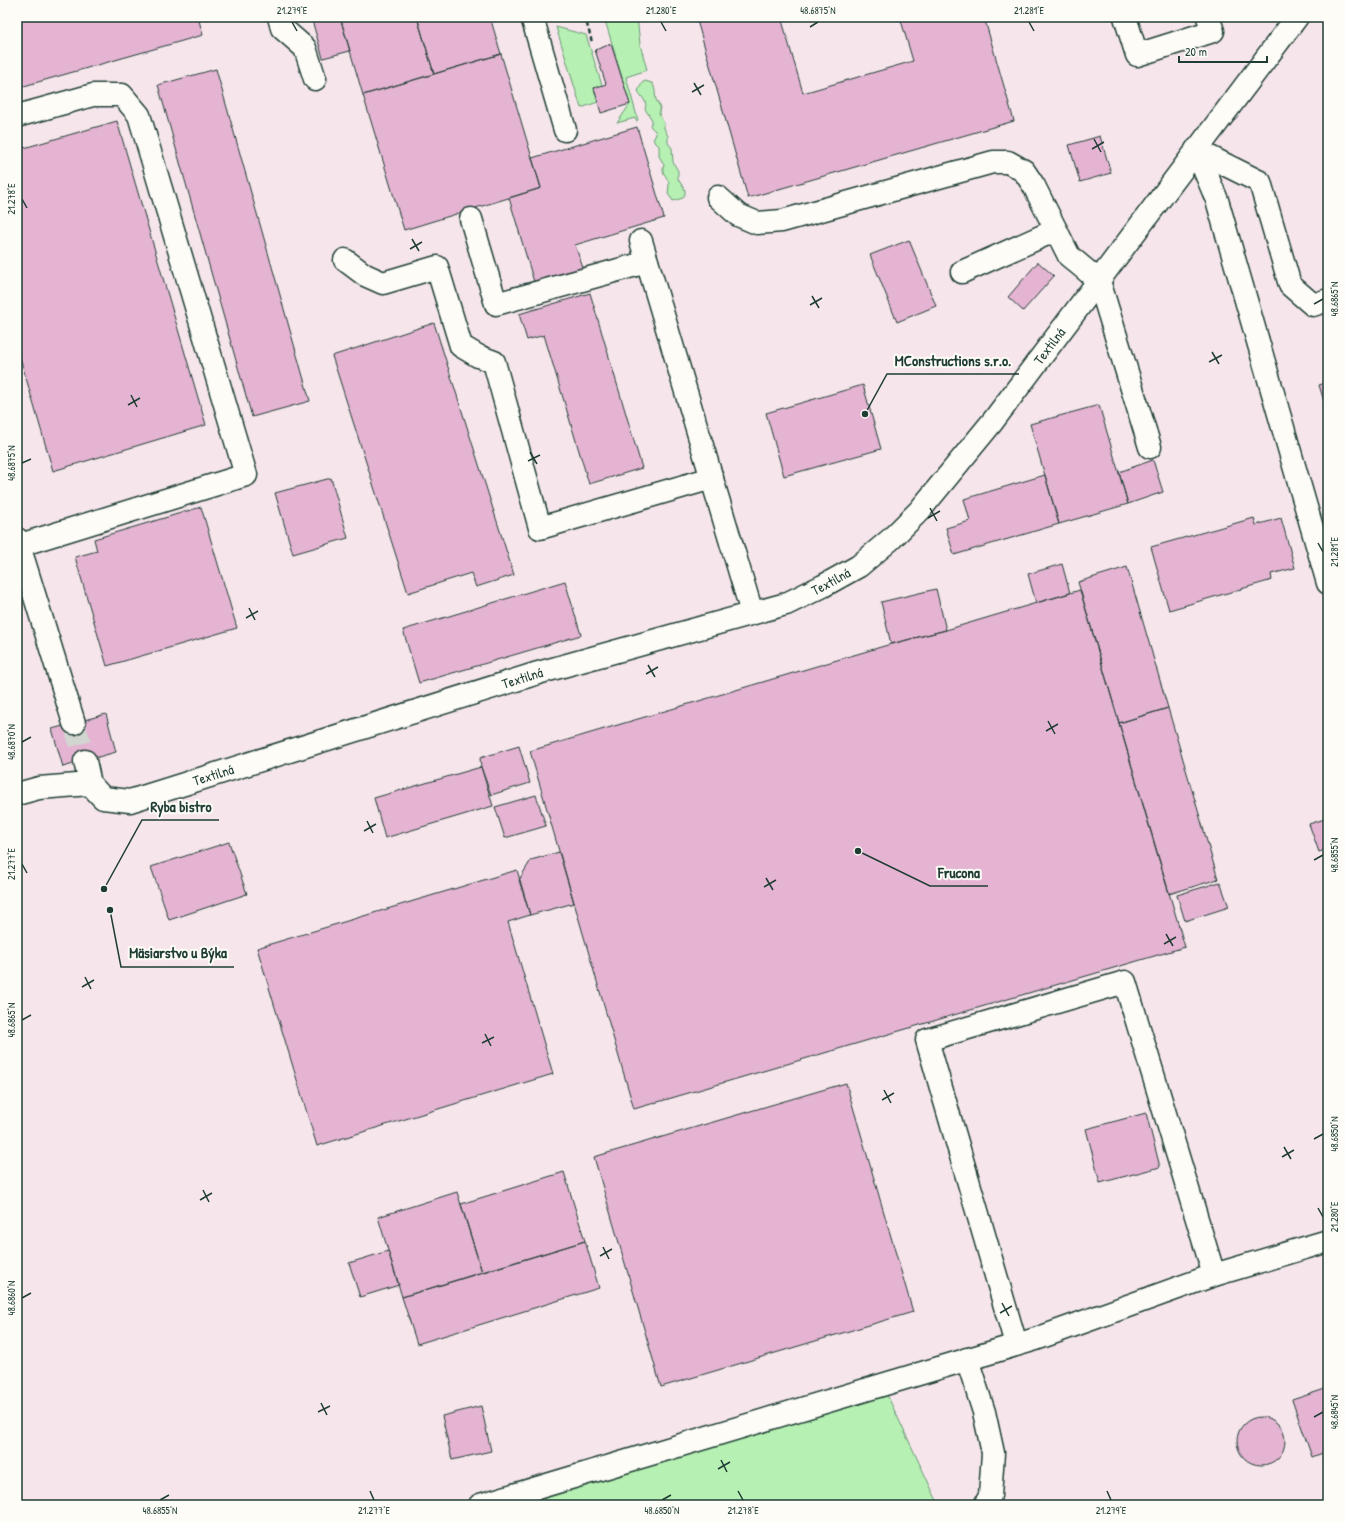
<svg xmlns="http://www.w3.org/2000/svg" width="1345" height="1522" font-family="'Patrick Hand',sans-serif">
<rect width="100%" height="100%" fill="#fdfcf7"/>
<filter id="ink" filterUnits="userSpaceOnUse"><feTurbulence type="fractalNoise" baseFrequency=".025" numOctaves="2"/><feDisplacementMap in="SourceGraphic" scale="8" xChannelSelector="R" yChannelSelector="G"/><feConvolveMatrix kernelMatrix="1 2 1 2 8 2 1 2 1" color-interpolation-filters="sRGB"/></filter>
<g filter="url(#ink)">
<!-- built -->
<path fill="#f6e6ec" d="M17 17H1328V1505H939L881 1385 480 1505H17Z"/>
<!-- green -->
<path fill="#b6f0b3" stroke="#6a9674" d="M604 17H637L640 44 647 70 626 77 638 120 636 121 635 118 617 123 630 104Z
M556 27 586 35 602 85 594 88 598 102 581 108Z
M645 81 652 83C658 91 652 98 660 106L659 114 664 123V128L668 136V143L672 148 673 162 678 171V179L685 190V194L683 198 673 201 668 194C668 191 669 187 669 184 668 176 660 174 664 165L659 156V146L653 140 656 134 655 131 650 126 652 120 645 109C648 102 642 98 638 91L642 83Z
M882 1384 939 1505H480Z"/>
<!-- building -->
<path fill="#e5b4d3" stroke="#1f3d34" d="M17 17H198L203 35 17 88Z
M311 17H340L350 51 323 58Z
M340 17H417L434 74 363 95Z
M417 17H490L501 54 434 74Z
M696 17H781L803 93 913 61 900 17H984L1014 121 748 198Z
M611 44 630 104 601 113 594 88 606 84 595 50Z
M501 54 541 188 404 230 363 95Z
M216 69 310 401 252 417 158 85Z
M117 121 206 425 53 471 17 347V150Z
M637 127 664 218 575 245 583 268 534 282 509 198 541 188 532 158Z
M1100 136 1111 173 1080 182 1069 145Z
M909 240 936 306 897 322 870 255Z
M1038 262 1054 276 1023 311 1008 297Z
M590 293 642 468 589 484 544 335 527 340 519 314Z
M434 323 514 575 476 587 471 573 408 593 332 356Z
M1328 382V415L1319 385Z
M863 385 881 449 784 476 766 413Z
M1099 405 1128 504 1059 524 1030 424Z
M1153 460 1163 492 1128 504 1119 472Z
M1045 475 1059 524 954 555 946 528 970 521 964 499Z
M331 478 348 538 293 554 275 493Z
M201 507 237 628 107 666 75 557 97 551 94 539Z
M1254 518 1256 525 1281 518 1295 568 1271 574 1272 580 1169 610 1151 547Z
M1062 564 1070 593 1036 603 1028 574Z
M1127 567 1168 708 1119 723 1078 582Z
M565 581 581 635 419 683 403 630Z
M936 589 946 630 891 644 881 602Z
M1080 590 1185 947 634 1109 530 751 891 644 946 630Z
M1168 708 1218 879 1169 894 1119 723Z
M106 714 116 752 63 767 52 729Z
M519 746 530 783 491 795 481 767 480 758Z
M481 767 493 806 385 838 374 798Z
M536 795 546 826 505 838 495 807Z
M1328 818V849L1319 852 1309 824Z
M229 842 247 894 169 920 151 867Z
M559 852 574 903 530 915 519 880 531 860Z
M517 870 530 915 508 922 553 1074 317 1146 257 948Z
M1220 882 1229 907 1185 921 1177 895Z
M846 1083 913 1312 661 1387 594 1157Z
M1146 1113 1160 1167 1100 1183 1086 1129Z
M564 1172 585 1241 482 1272 461 1204Z
M457 1192 482 1272 402 1297 378 1217Z
M585 1241 599 1288 417 1344 402 1297Z
M388 1251 399 1285 360 1297 349 1263Z
M1328 1388V1451L1312 1457 1292 1400Z
M481 1406 491 1451 452 1460 442 1416Z
M1237 1441a24 24 0 1 1 48 0a24 24 0 1 1-48 0Z"/>
<g fill="none" stroke-linecap="round" stroke-linejoin="round">
<!-- minor-tunnel -->
<path stroke="#d1d6d0" stroke-width="22" stroke-dasharray="22 11" stroke-linecap="butt" d="M74 723 85 761"/>
<!-- minor casing -->
<g stroke="#1f3d34" stroke-width="25">
<g id="minor">
<path d="M279 17 282 28 305 48 315 79"/>
<path d="M532 17 565 130"/>
<path d="M1125 17 1137 55 1213 31 1208 17"/>
<path d="M17 116 93 95H122L139 115 246 475 17 546"/>
<path d="M1196 150 1217 200 1328 583"/>
<path d="M1196 150 1260 182 1290 285 1313 305 1328 300"/>
<path d="M718 197 738 215 757 223 782 221 993 162H1008L1024 171 1034 186 1069 256 1099 281 1150 447"/>
<path d="M471 219 496 304 647 262"/>
<path d="M641 241 752 613"/>
<path d="M345 260 365 275 383 283 437 267 461 346 478 356 494 362 540 528 712 478"/>
<path d="M962 272 1056 230"/>
<path d="M17 539 74 723"/>
<path id="s1" d="M85 761 90 784 103 798 130 801 538 673 786 604 823 586 859 566 891 539 920 510 993 421 1297 17"/>
<path d="M17 794 39 788 90 784"/>
<path d="M1016 1344 927 1040 1125 982 1214 1275 1328 1241"/>
<path d="M967 1359 984 1412 993 1453 990 1496 985 1505"/>
<path d="M480 1505 1036 1339 1214 1275"/>
</g>
</g>
<!-- path -->
<path stroke="#1f3d34" stroke-width="2.5" stroke-dasharray="4 3" stroke-linecap="butt" d="M585 17 592 42"/>
<!-- minor -->
<use href="#minor" stroke="#fdfcf7" stroke-width="22"/>
</g>
</g>
<!-- ticks -->
<path fill="none" stroke="#1f3d34" stroke-width="1.5" d="M292 22 297 31M661 22 666 31M1029 22 1034 31M810 27 818 22M694 83 701 95M692 92 704 85M1094 139 1101 152M1092 149 1104 142M22 199 27 208M412 239 419 251M410 249 422 242M812 296 819 308M1314 304 1323 299M810 305 822 298M1212 352 1219 364M1209 362 1222 355M131 395 137 407M128 405 140 398M530 452 537 464M528 461 540 455M22 463 31 459M930 508 937 521M928 518 940 511M1318 543 1323 552M249 608 255 620M246 618 258 611M648 665 655 677M646 674 658 667M1048 721 1055 734M1046 731 1058 724M22 742 31 737M367 821 373 833M364 831 376 824M1314 860 1323 855M22 864 27 873M766 878 773 890M764 887 776 880M1166 934 1173 946M1164 944 1176 937M85 977 91 989M82 987 94 980M22 1020 31 1015M485 1034 491 1046M482 1043 494 1037M884 1090 891 1103M882 1100 894 1093M1314 1139 1323 1134M1284 1147 1291 1159M1282 1157 1294 1150M203 1190 209 1202M200 1200 212 1193M1318 1208 1323 1217M603 1247 609 1259M600 1256 612 1249M22 1298 31 1293M1002 1303 1009 1316M1000 1313 1012 1306M321 1403 327 1415M318 1412 330 1406M1314 1417 1323 1412M721 1460 727 1472M718 1469 730 1462M370 1491 374 1500M738 1491 743 1500M1107 1491 1111 1500M160 1500 169 1495M662 1500 671 1495"/>
<g text-anchor="middle" stroke-width="4" stroke-linejoin="round" paint-order="stroke">
<!-- street labels -->
<g font-size="14" fill="#1f3d34" stroke="#fdfcf7">
<text dy="5" stroke="none"><textPath href="#s1" startOffset="1129">Textilná</textPath></text>
<text dy="5" stroke="none"><textPath href="#s1" startOffset="805">Textilná</textPath></text>
<text dy="5" stroke="none"><textPath href="#s1" startOffset="481">Textilná</textPath></text>
<text dy="5" stroke="none"><textPath href="#s1" startOffset="157">Textilná</textPath></text>
</g>
</g>
<!-- callouts -->
<path fill="none" stroke="#1f3d34" stroke-width="1.5" d="M865 414L887 374H1019M104 889L142 820H219M858 851L930 886H988M110 910L121 967H234"/>
<g fill="#1f3d34" stroke="#fdfcf7" stroke-width="1.5">
<circle cx="865" cy="414" r="4"/>
<circle cx="104" cy="889" r="4"/>
<circle cx="858" cy="851" r="4"/>
<circle cx="110" cy="910" r="4"/>
</g>
<g font-size="15" text-anchor="middle" font-weight="bold" fill="#1f3d34" stroke="#fdfcf7" stroke-width="4" stroke-linejoin="round" paint-order="stroke">
<text x="953" y="366">MConstructions s.r.o.</text>
<text x="181" y="812">Ryba bistro</text>
<text x="959" y="878">Frucona</text>
<text x="178" y="958">Mäsiarstvo u Býka</text>
</g>
<!-- margin -->
<rect width="1345" height="1522" fill="none" stroke="#fdfcf7" stroke-width="44"/>
<!-- scale -->
<path d="M1179 56v6h88v-6" fill="none" stroke="#1f3d34" stroke-width="2"/>
<text x="1185" y="56" font-size="12" fill="#1f3d34" stroke="#fdfcf7" stroke-width="3" paint-order="stroke">20 m</text>
<rect x="22" y="22" width="1301" height="1478" fill="none" stroke="#1f3d34" stroke-width="1.5"/>
<g font-size="10" text-anchor="middle" fill="#1f3d34">
<text x="292" y="14">21.279°E</text>
<text x="661" y="14">21.280°E</text>
<text x="818" y="14">48.6875°N</text>
<text x="1029" y="14">21.281°E</text>
<text transform="translate(11 199) rotate(-90)" y="4">21.278°E</text>
<text transform="translate(1334 299) rotate(-90)" y="4">48.6865°N</text>
<text transform="translate(11 463) rotate(-90)" y="4">48.6875°N</text>
<text transform="translate(1334 552) rotate(-90)" y="4">21.281°E</text>
<text transform="translate(11 742) rotate(-90)" y="4">48.6870°N</text>
<text transform="translate(1334 855) rotate(-90)" y="4">48.6855°N</text>
<text transform="translate(11 864) rotate(-90)" y="4">21.277°E</text>
<text transform="translate(11 1020) rotate(-90)" y="4">48.6865°N</text>
<text transform="translate(1334 1134) rotate(-90)" y="4">48.6850°N</text>
<text transform="translate(1334 1217) rotate(-90)" y="4">21.280°E</text>
<text transform="translate(11 1298) rotate(-90)" y="4">48.6860°N</text>
<text transform="translate(1334 1412) rotate(-90)" y="4">48.6845°N</text>
<text x="160" y="1514">48.6855°N</text>
<text x="374" y="1514">21.277°E</text>
<text x="662" y="1514">48.6850°N</text>
<text x="743" y="1514">21.278°E</text>
<text x="1111" y="1514">21.279°E</text>
</g>
</svg>
